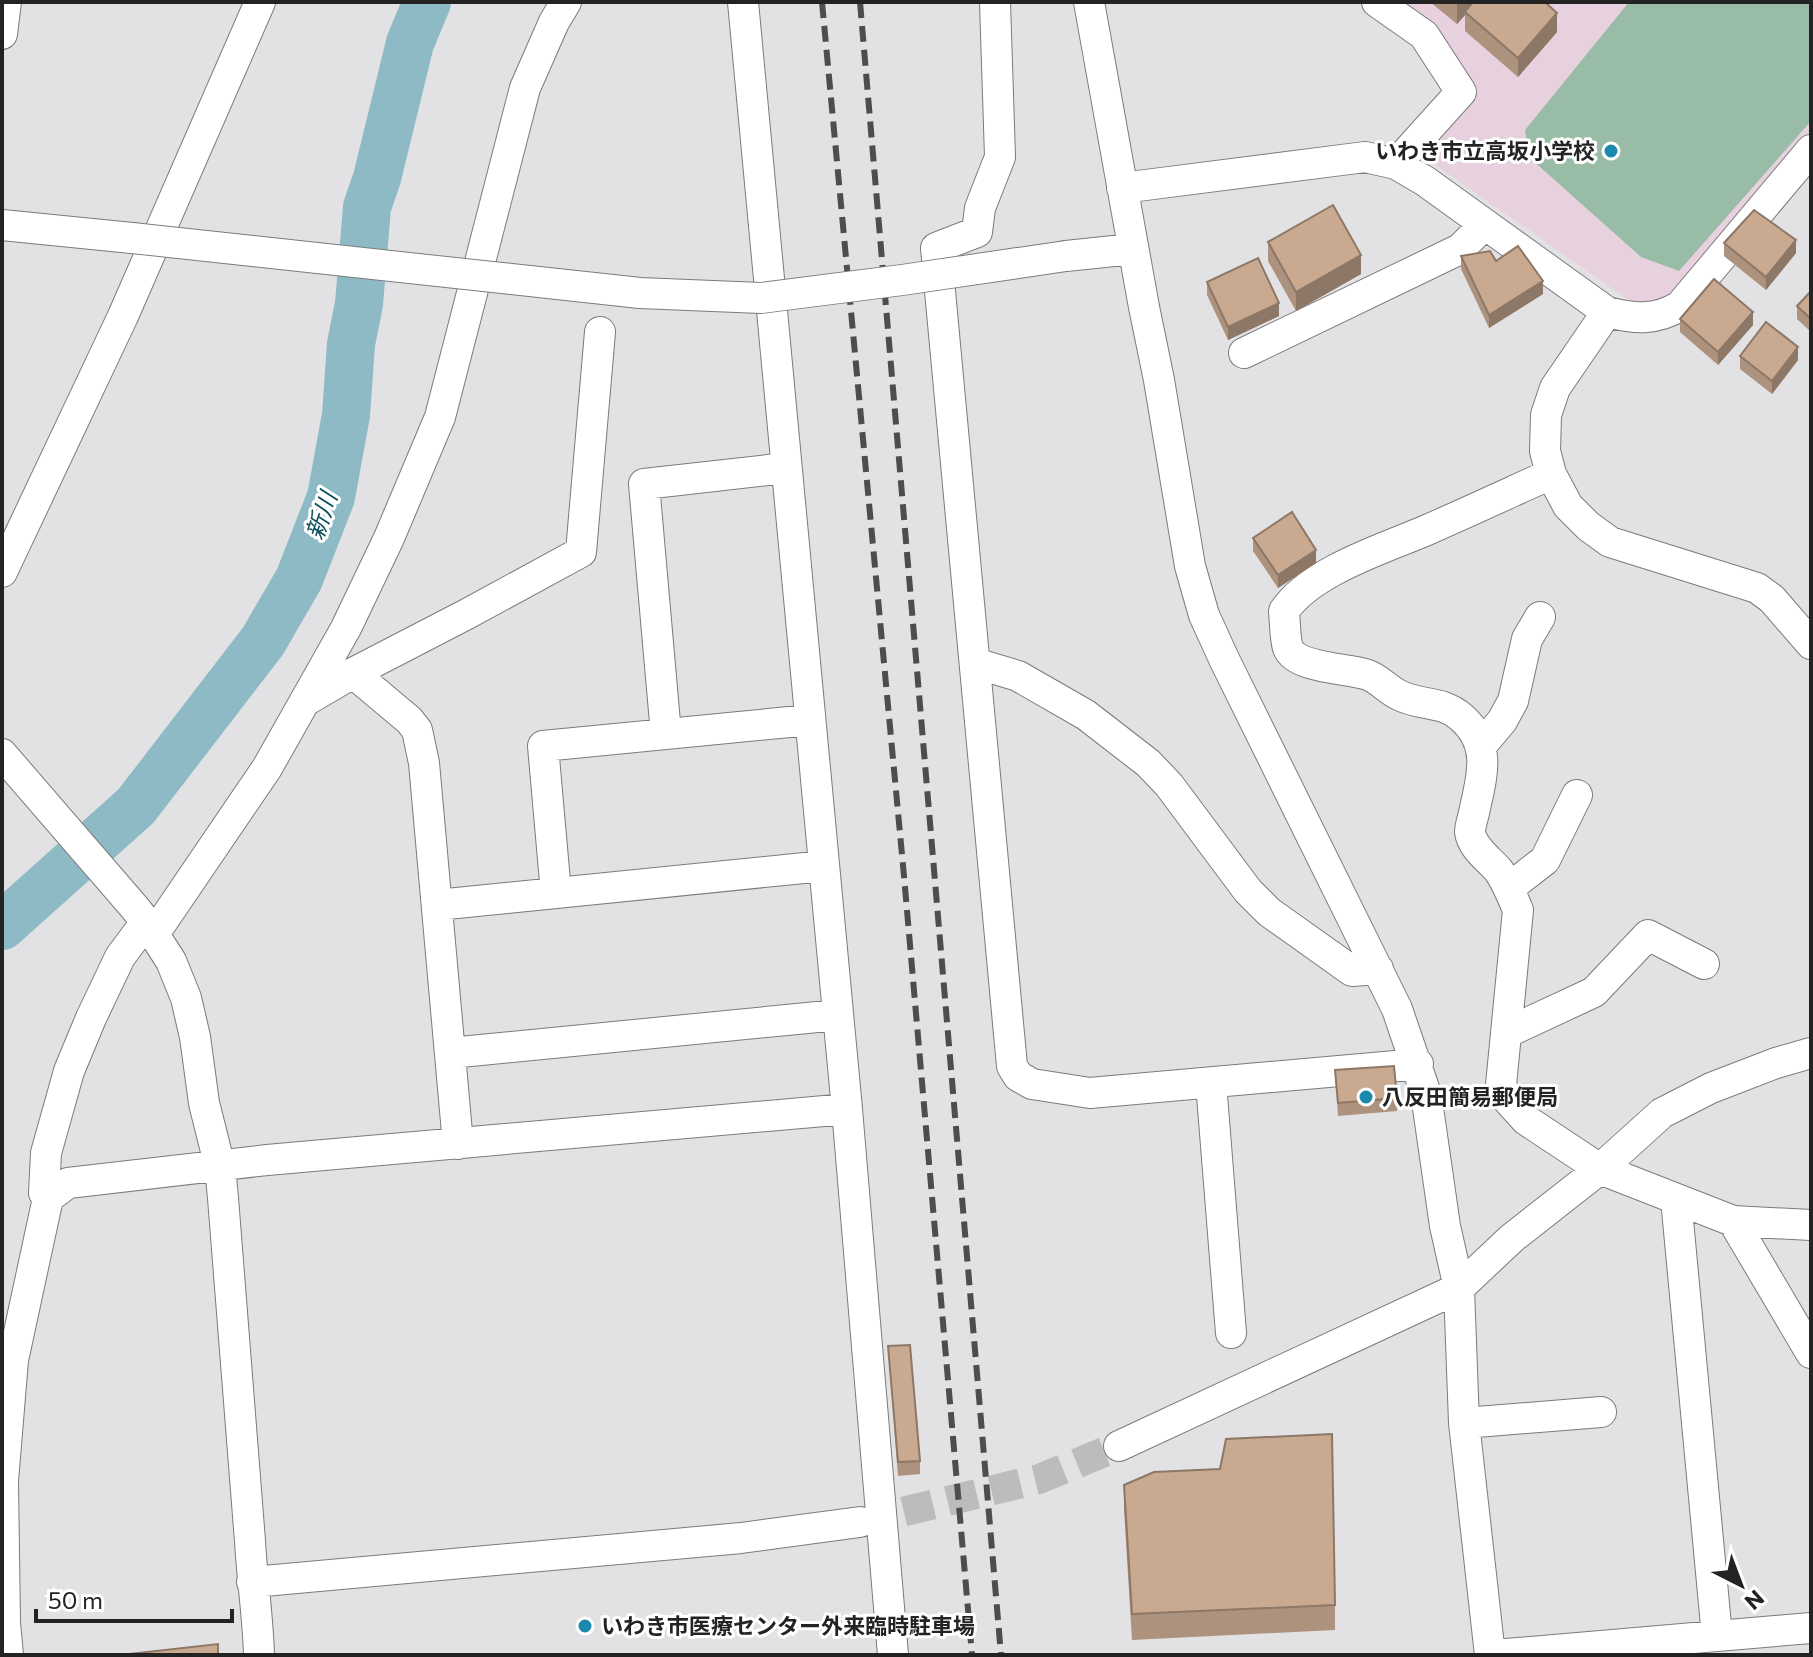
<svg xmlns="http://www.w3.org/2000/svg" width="1813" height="1657" font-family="Commissioner,'Noto Sans JP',sans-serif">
<rect width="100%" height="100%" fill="#e2e2e4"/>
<!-- education -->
<path fill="#e7d1de" d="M1400 2H1811V130L1663 302 1637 306 1430 161 1429 141 1471 98Z"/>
<!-- green -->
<path fill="#99bca6" d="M1629 2H1811V121L1679 271 1641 257 1530 158 1525 130Z"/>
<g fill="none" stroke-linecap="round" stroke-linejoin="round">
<!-- river -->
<path stroke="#8dbac4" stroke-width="48" d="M2 926 136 806 263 641 299 579 331 497 346 415 351 344 359 304 367 207 377 178 410 43 427 2"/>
<!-- minor-tunnel -->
<path stroke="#bcbcbe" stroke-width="30" stroke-dasharray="30 15" stroke-linecap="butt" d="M860 1522 1039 1479 1119 1446"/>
<!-- minor casing -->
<g stroke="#7b7b7d" stroke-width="32">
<path id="minor" d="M743 2 847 1109 893 1655
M995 2 1000 157 980 208 977 232 936 248 1012 1066 1018 1076 1032 1084 1090 1093 1418 1064
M1089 2 1144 307 1159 380 1190 566 1204 615 1224 659 1397 1009 1426 1094 1445 1226 1459 1288 1464 1423 1490 1655
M1377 2 1424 35 1461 92 1396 164
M2 34 6 2
M1122 188 1365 157 1396 164 1425 181 1607 312C1634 319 1655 321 1680 306L1811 150
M2 225 132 238
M1066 256 1133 249
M1607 312 1555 388 1546 415 1545 451 1551 474 1568 506 1588 526 1610 542 1757 588 1772 599 1811 644
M1244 353 1460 249 1485 224
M1551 474C1509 493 1468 512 1427 530 1383 549 1311 571 1284 611 1285 621 1285 640 1288 648 1297 669 1349 668 1368 675 1379 679 1388 690 1399 695 1419 706 1442 700 1461 717 1491 743 1483 773 1475 808 1474 815 1470 825 1470 832 1472 848 1489 859 1499 871 1507 883 1512 896 1518 910L1501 1085 1507 1099 1526 1120 1600 1169 1733 1221 1811 1353
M2 572 123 316 260 2
M975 663 1018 676 1086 715 1148 763 1169 785 1248 891 1269 912 1352 971 1378 969
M353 673 409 720 417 730 424 763 458 1144
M307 700 353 673 467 614 581 552 600 332
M666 734 644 484 786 468
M1481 746 1502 721 1513 701 1527 639 1540 617
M2 754 135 908 146 922 171 961 186 998 195 1037 204 1103 220 1167 223 1198 250 1541C252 1579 258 1617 259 1655
M1509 888 1545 860 1577 795
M556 893 543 746 810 720
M437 905 824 866
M154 934 267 768 346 628 389 538 440 417 525 88 554 22 566 2
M1506 1033 1594 992 1648 935 1704 964
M450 1053 838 1015
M1211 1083 1231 1333
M48 1198 44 1193 46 1153 69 1071 91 1018 120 957 146 922
M1676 1199 1717 1636
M1733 1221 1811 1225
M1464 1423 1601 1412
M1119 1446 1459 1288 1512 1238 1600 1169 1662 1113 1711 1088 1776 1063 1811 1053
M252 1582 741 1538 860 1522
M8 1655 5 1623 3 1481 13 1360 48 1198 68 1183 267 1160 847 1109
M1494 1655 1811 1628"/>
</g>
<!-- minor -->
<use href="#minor" stroke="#fff" stroke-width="30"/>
<!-- rail -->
<path stroke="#4d4d4e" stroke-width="6" stroke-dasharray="16 8" stroke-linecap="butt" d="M822 2 904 876 972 1655
M860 2 1001 1655"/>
<!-- minor-bridge casing -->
<g stroke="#7b7b7d" stroke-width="32" stroke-linecap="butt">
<path id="minor-bridge" d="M132 238 640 293 761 298 902 280 1066 256"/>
</g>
<!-- minor-bridge -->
<use href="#minor-bridge" stroke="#fff" stroke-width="30"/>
</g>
<!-- wall -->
<path fill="#ad927d" d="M1430 2H1546L1557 32 1518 77 1465 31V15L1457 24Z
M1268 242 1361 274 1296 311 1268 261Z
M1724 243 1796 253 1766 290 1724 256Z
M1461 256 1543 294 1489 328 1461 269Z
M1207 282 1279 316 1228 340 1207 295Z
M1811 291V332L1797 319V306Z
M1680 319 1753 325 1718 365 1680 332Z
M1740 356 1798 360 1772 394 1740 369Z
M1253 538 1316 563 1278 588 1253 551Z
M1335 1070 1397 1098V1111L1338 1116Z
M888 1346 920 1461V1474L898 1476Z
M1124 1485 1335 1605V1630L1132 1640 1124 1510Z"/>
<!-- shaded-wall -->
<path fill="#8d7766" d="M1459 2H1475L1465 12V15L1457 24V5Z
M1557 13V32L1518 77V58Z
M1796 240V253L1766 290V277Z
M1361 255V274L1296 311V292Z
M1543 281V294L1489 328V315Z
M1279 303V316L1228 340V327Z
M1753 312V325L1718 365V352Z
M1798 347V360L1772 394V381Z
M1316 550V563L1278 588V575Z"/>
<!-- building -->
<path fill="#c9aa91" stroke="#8d7766" stroke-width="2" d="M1473 2H1545L1557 13 1518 58 1465 12Z
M1333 205 1361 255 1296 292 1268 242Z
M1754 210 1796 240 1766 277 1724 243Z
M1518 246 1543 281 1489 315 1461 256 1490 251 1496 261Z
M1258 258 1279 303 1228 327 1207 282Z
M1714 279 1753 312 1718 352 1680 319Z
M1811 291V319L1797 306Z
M1766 322 1798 347 1772 381 1740 356Z
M1292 512 1316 550 1278 575 1253 538Z
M1394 1066 1397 1098 1338 1103 1335 1070Z
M910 1345 920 1461 898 1462 888 1346Z
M1332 1434 1335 1605 1132 1614 1124 1485 1154 1472 1220 1469 1226 1439Z
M218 1644V1655H120Z"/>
<!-- markers -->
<g fill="#1b88ae" stroke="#fff" stroke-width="3">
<circle cx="1611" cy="151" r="8"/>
<circle cx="1366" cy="1097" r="8"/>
<circle cx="585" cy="1626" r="8"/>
</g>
<g text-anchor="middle" stroke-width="6" stroke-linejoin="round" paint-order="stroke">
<!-- poi labels -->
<g font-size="22" font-weight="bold" fill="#232324" stroke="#fff" text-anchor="start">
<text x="1595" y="159" text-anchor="end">いわき市立高坂小学校</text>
<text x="1382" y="1105">八反田簡易郵便局</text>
<text x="601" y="1634">いわき市医療センター外来臨時駐車場</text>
</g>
<!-- water labels -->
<g font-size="24" font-style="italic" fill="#0c4f5a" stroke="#fff">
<text transform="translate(322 516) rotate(-71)" y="8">新川</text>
</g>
</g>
<!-- border -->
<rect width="1813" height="1657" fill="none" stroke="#232324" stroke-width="8"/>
<!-- north arrow -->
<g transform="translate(1741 1585) rotate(138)" stroke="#ffffff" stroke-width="6" paint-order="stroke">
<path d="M0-6L14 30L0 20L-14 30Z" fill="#232324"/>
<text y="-12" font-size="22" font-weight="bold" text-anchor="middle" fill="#232324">N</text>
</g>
<!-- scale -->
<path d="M36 1609v12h196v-12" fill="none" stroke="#232324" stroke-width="4"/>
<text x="48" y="1609" font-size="24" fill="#232324" stroke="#ffffff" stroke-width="6" paint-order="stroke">50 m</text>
</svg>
